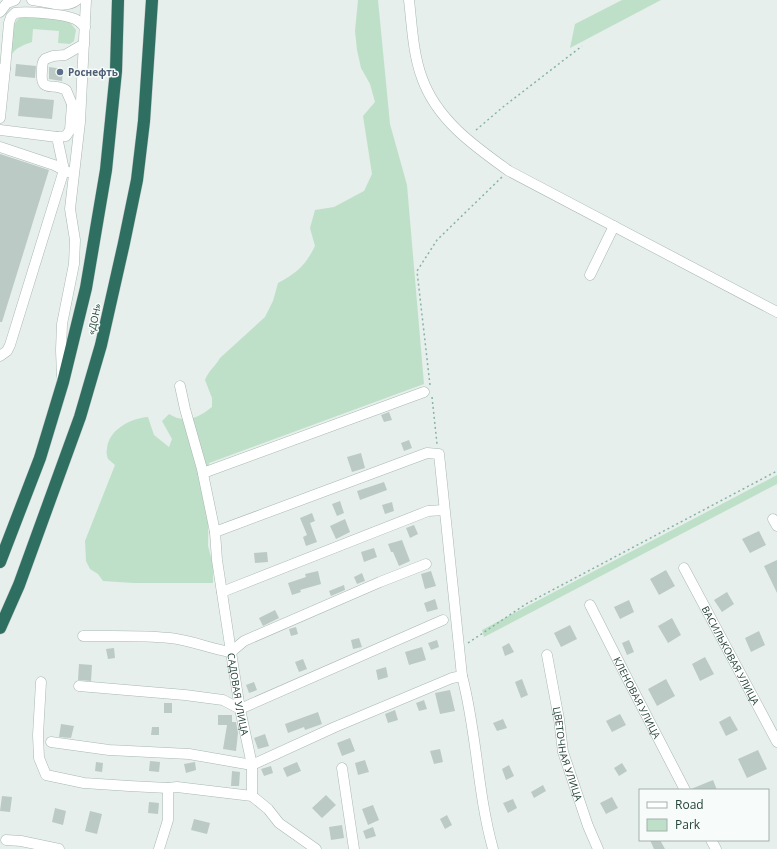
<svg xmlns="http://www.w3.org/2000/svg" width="777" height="849" font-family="'Open Sans',sans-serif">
<rect width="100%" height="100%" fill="#e6efeb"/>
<!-- green -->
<path fill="#bfe0c8" d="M358 0H378L390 124 407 185 424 384 209 463 208 546 213 564V583H133L103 581 98 574 90 569 86 561 85 541 115 465 108 459C107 456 106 452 107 449 108 430 131 418 148 417L154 435 169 447 172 439 162 421 169 414C185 424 198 418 212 407V398L205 380C209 370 214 368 220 358L265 317 273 301 278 283C298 272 305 266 315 246L310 228 315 210 334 207 364 191 372 174 363 116 375 102 370 84 361 68 357 50 355 31Z
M622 0H661L570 48 575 24Z
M23 16 68 20 76 30 74 41 70 44 58 43 59 31 33 29 32 42C23 45 15 48 11 56 12 44 9 21 23 16Z
M777 475V484L484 637 482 630Z"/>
<!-- building -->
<path fill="#bbcac4" d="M16 64 36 66 35 78 15 76Z
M49 67 63 69 62 81 49 79Z
M20 97 54 100 52 119 18 116Z
M0 154 49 170 2 322H0Z
M389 412 392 420 384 422 381 415Z
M409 440 412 448 404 451 401 443Z
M361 453 365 468 352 472 347 457Z
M384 482 387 490 360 500 357 491Z
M340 501 344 513 337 516 332 504Z
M392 502 394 511 385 514 382 505Z
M312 513 315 521 310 523 317 542 306 546 303 537 307 535 300 518Z
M345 519 350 532 336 539 330 526Z
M414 525 418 534 410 538 406 528Z
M759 531 766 545 750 553 742 539Z
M402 540 410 561 399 566 393 552H391L388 544Z
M374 548 377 557 364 562 361 552Z
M267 552 268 562 255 563 254 553Z
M777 560V593L764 566Z
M666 570 675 586 659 595 650 579Z
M318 571 321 584 300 590 301 592 292 595 288 583 306 577 305 574Z
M431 571 436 586 425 589 421 574Z
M362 573 365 581 357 584 354 577Z
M344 585 345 590 331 596 329 591Z
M727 592 734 604 722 612 714 600Z
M435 599 438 609 427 612 424 603Z
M629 600 634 612 620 619 614 607Z
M275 610 279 618 263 626 259 618Z
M672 618 681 635 668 643 658 626Z
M570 625 577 639 561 647 554 633Z
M296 627 298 634 291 636 289 629Z
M759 631 765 645 751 652 745 638Z
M359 638 362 647 353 649 351 640Z
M437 640 439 647 431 650 428 643Z
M629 640 634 652 627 655 622 643Z
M509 643 514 652 505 656 502 647Z
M422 647 426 660 409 665 405 652Z
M114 648 115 658 108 659 106 649Z
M705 657 714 674 700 681 692 664Z
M303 659 307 669 299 672 295 662Z
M79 664 92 665 91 681 78 680Z
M386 667 388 677 378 680 376 670Z
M522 679 528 695 521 698 515 682Z
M666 679 675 696 657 706 648 689Z
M254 682 257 690 249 693 246 685Z
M450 690 455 711 440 714 435 693Z
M424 700 427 709 419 711 416 703Z
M164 703H172V713H164Z
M395 710 398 720 388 723 385 714Z
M318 712 322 724 305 730 304 727 288 733 285 724Z
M620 714 626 725 612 732 606 721Z
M218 715H232V722H236L238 733 236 751 223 749 227 725H218Z
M730 716 738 730 726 736 719 722Z
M503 719 507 728 497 731 493 723Z
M61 724 74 726 71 738 59 737Z
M152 727H159V735H151Z
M265 734 269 746 258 749 254 738Z
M350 738 355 751 342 756 337 743Z
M440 749 443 762 434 764 430 751Z
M758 750 767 769 747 778 738 759Z
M365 760 369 772 358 775 355 763Z
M150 761 160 762 159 772 149 771Z
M96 762 103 763 102 772 95 771Z
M195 762 196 770 186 773 184 764Z
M297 762 301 771 287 777 283 768Z
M622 763 627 771 619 776 614 768Z
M509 765 514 776 506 780 502 769Z
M271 766 273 773 264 776 261 769Z
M232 771 240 772 239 786H231Z
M713 780 717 790H691V789Z
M543 785 546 791 534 798 531 792Z
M326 795 336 805 322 818 312 808Z
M2 796 12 797 10 812 0 811Z
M612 797 618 808 606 814 600 803Z
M513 799 517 808 508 813 503 803Z
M149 802 159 803 158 814 148 813Z
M373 805 379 820 368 825 362 809Z
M55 808 66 811 63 825 52 822Z
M90 811 102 814 97 834 85 831Z
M447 815 452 825 445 829 440 819Z
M194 819 210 823 207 834 191 830Z
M342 825 344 838 331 840 329 827Z
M373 827 376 836 366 839 363 831Z
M650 840H660L665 849H654Z"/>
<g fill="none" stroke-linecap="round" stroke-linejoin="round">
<!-- minor casing -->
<g stroke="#a8b8b2" stroke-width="11">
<g id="minor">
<path d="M32 0C46 1 65 10 77 0"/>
<path d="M409 0C412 26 413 54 422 78 437 120 474 146 509 171L777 312"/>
<path d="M0 12 7 3 15 0"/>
<path d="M0 69H5L9 23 11 17 15 13C26 11 64 14 75 19 79 21 82 24 85 27"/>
<path d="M0 118 5 69"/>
<path d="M78 118 66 90C52 82 40 94 42 71 42 66 42 62 45 59L53 56 65 55 84 44"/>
<path d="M0 130 57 137 64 170 10 345 7 351 0 356"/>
<path d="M57 137 66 136 70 130 72 105"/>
<path d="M0 147 54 165 68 172"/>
<path d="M590 275 614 226"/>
<path d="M62 376 61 350 62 324 74 264 75 240 70 209 80 122 86 0"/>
<path id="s1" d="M180 386 185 409 202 469 215 532 217 560 231 652 240 709 252 765V796"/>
<path d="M203 473 424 392"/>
<path d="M773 519 777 526"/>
<path d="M215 532 427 453 439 454 462 676C477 732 477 792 493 849"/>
<path id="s2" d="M684 568 777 742"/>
<path d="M222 592 428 511 444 510"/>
<path id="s3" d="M590 605 627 678 685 790"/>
<path d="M83 636C111 636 143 635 170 638 191 640 210 649 231 652L244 641 380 582 426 564"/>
<path id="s4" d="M547 655 559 719 563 752 588 826 598 849"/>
<path d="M41 682 38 735 39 758 46 775 84 783 129 786 168 788 177 787 252 796 268 809 279 823 316 849"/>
<path d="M79 686 185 695 223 700 240 709 443 620"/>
<path d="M51 742 109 750 189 754 252 765 335 727 452 678 462 676"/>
<path d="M342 768 354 849"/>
<path d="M6 840 21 841 59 849"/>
<path d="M711 840 716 849"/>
<path d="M159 849 168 820V788"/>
</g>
</g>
<!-- highway casing -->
<g stroke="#c2cac8" stroke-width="13">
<path id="highway" d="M0 562 40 458 63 382 86 288 106 170 116 71 118 0
M0 628 19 585 80 417 101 345 124 243 137 180 144 121 152 0"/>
</g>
<!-- path -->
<path stroke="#86b3a5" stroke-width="1.5" stroke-dasharray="2 3" stroke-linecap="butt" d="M476 130 503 107 582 46
M430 385 417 271 437 240 502 177
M432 397 437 444
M468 643 526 604 777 471"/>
<!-- minor -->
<use href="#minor" stroke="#fff" stroke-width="10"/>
<!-- highway -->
<use href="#highway" stroke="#2f6f62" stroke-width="12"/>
</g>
<!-- markers -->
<circle fill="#5c6f8a" stroke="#f7fbf9" stroke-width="1.5" cx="60" cy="72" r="4"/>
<g text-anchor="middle" stroke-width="3" stroke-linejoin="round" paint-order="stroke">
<!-- service labels -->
<g font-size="10" font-weight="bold" fill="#4e5e75" stroke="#f7fbf9" text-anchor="start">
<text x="68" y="76">Роснефть</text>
</g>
<!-- street labels -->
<g font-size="10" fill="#24423a" stroke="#f7fbf9">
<text transform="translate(94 319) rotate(-77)" y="4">«ДОН»</text>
<text dy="4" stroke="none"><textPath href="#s2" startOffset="99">ВАСИЛЬКОВАЯ УЛИЦА</textPath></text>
<text dy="4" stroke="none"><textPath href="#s1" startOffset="314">САДОВАЯ УЛИЦА</textPath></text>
<text dy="4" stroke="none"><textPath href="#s3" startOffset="104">КЛЕНОВАЯ УЛИЦА</textPath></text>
<text dy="4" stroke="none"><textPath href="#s4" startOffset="101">ЦВЕТОЧНАЯ УЛИЦА</textPath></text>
</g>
</g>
<!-- legend -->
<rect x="639" y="789" width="130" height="52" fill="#f7fbf9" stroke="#a3b1ad"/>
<rect x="647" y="802" width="20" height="6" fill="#ffffff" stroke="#a3b1ad"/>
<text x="675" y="809" font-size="12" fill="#24423a">Road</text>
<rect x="647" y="819" width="20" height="12" fill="#bfe0c8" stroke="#a3b1ad"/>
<text x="675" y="829" font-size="12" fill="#24423a">Park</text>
</svg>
